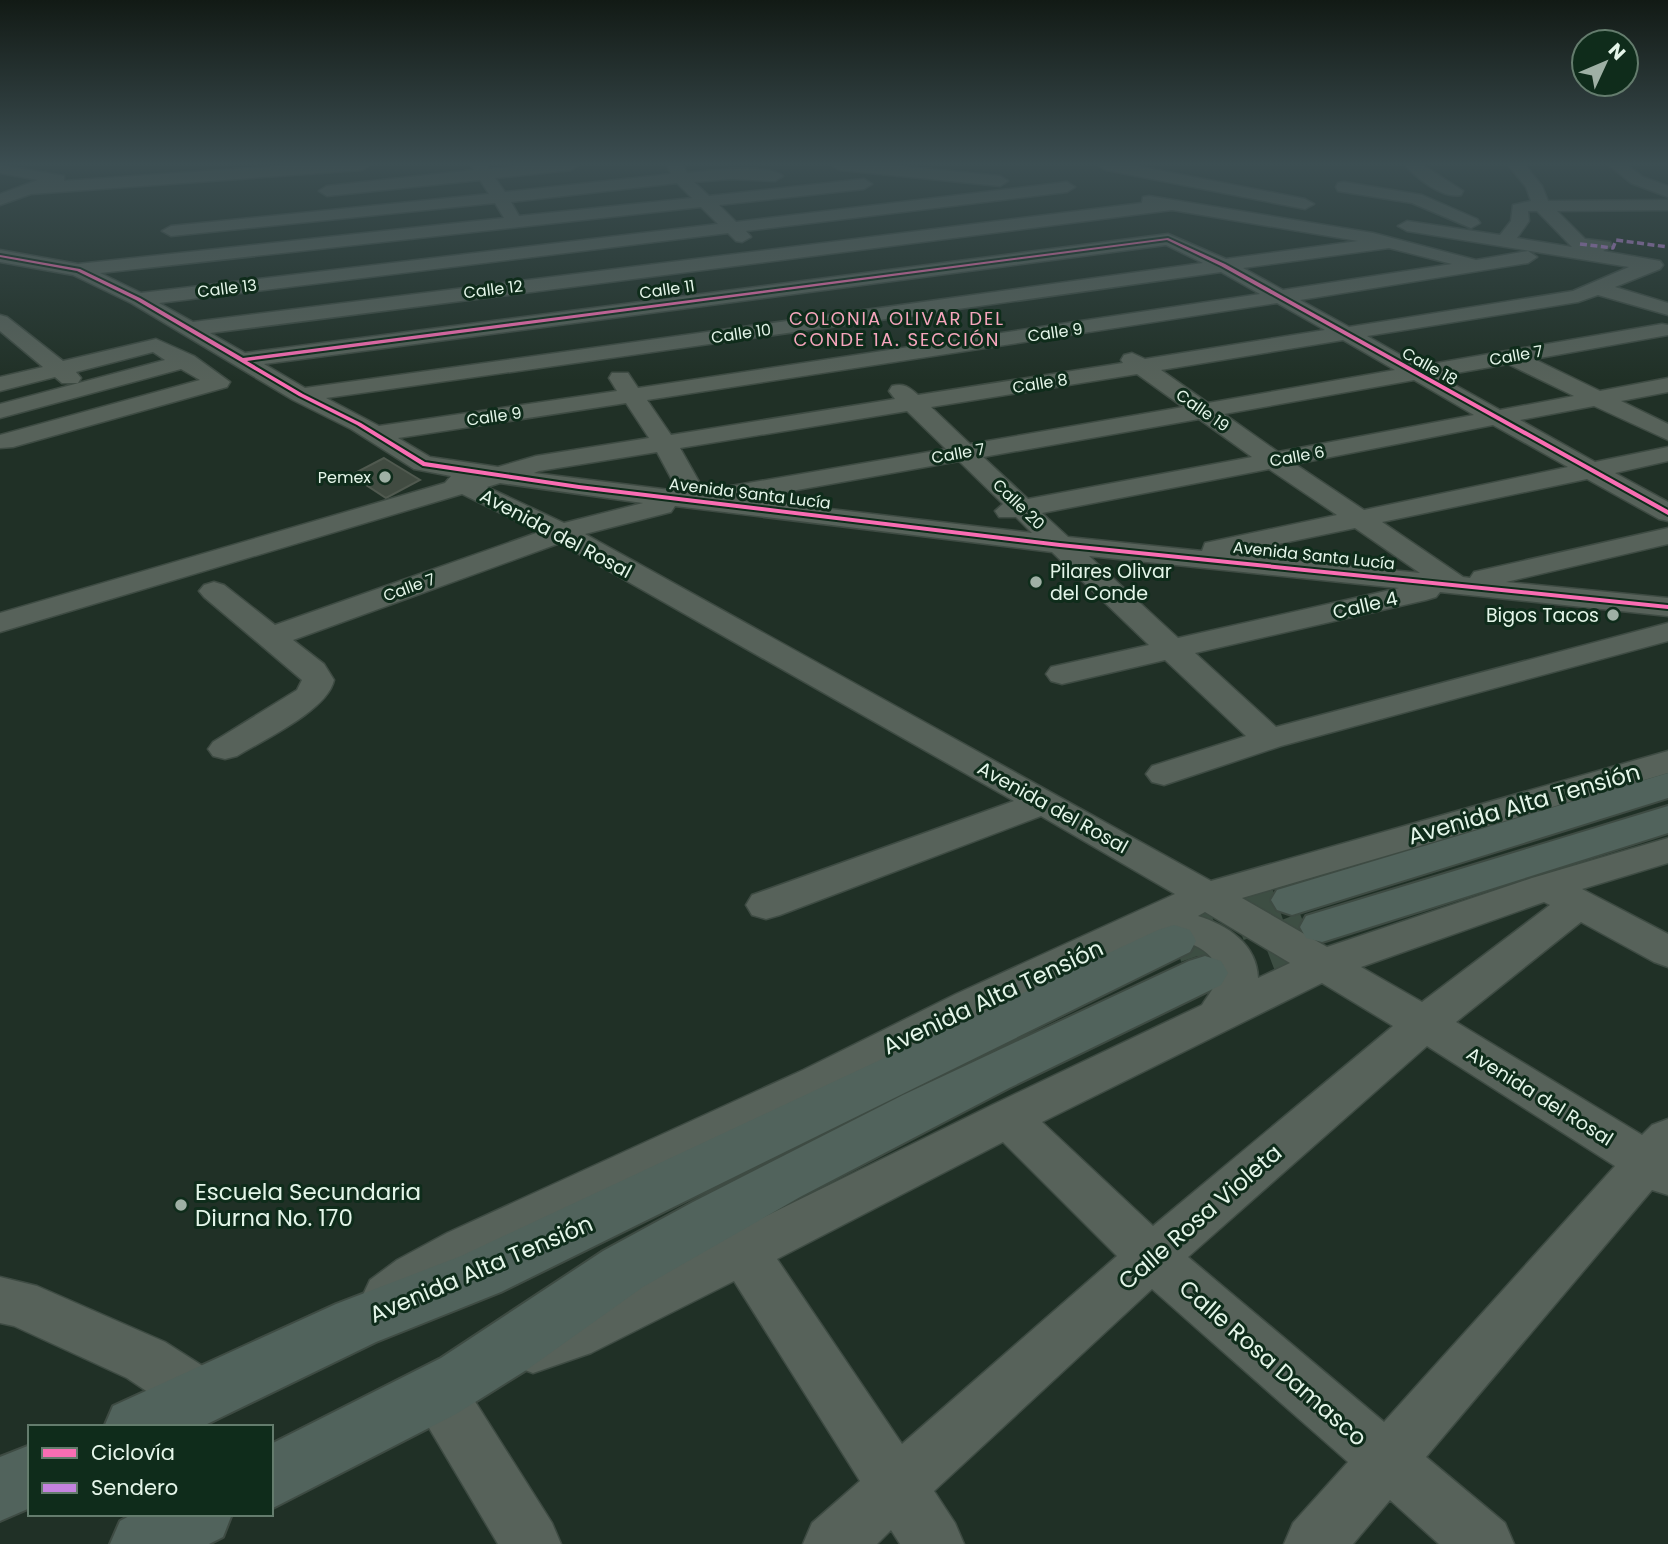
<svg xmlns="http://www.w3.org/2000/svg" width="1668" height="1544" font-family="Poppins,sans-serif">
<rect width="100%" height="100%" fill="#203026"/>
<!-- building -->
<path fill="#414b41" stroke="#50594f" stroke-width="2" d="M384 458 420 480 386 498 351 475Z"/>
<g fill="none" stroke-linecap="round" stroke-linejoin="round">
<!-- major-tunnel -->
<path stroke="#3d4e43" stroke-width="44" stroke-dasharray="44 22" stroke-linecap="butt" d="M1174 941 1292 900
M1205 973 1314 931"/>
<!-- minor casing -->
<g stroke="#3e4b43" stroke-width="3">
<path id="minor" d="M0 165 64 176V181L292 165H370L362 170 31 194 0 205V194L38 180 0 173Z
M471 165H487L489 169 524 165H579L571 170 495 178 505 192 671 174 667 165H683L687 173C707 171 769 163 783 176L775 181 731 179 694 182 709 196 864 179 872 184 864 189 719 205 736 222 1067 182 1075 187 1067 192 746 231 751 237 742 242 736 241 728 233 159 303 193 322 1142 203 1143 197 1149 196 1373 233 1476 260 1528 251 1537 257 1528 263 1300 300 1349 327 1573 291 1629 267 1407 231 1398 226 1407 221 1500 235 1511 221 1513 205 1531 201 1526 187 1508 165H1525L1542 186 1548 201 1668 200V210L1557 211 1585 239 1610 242 1612 246 1603 251 1660 261 1663 265 1660 269 1615 287 1668 303V315L1598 295 1578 302 1367 336 1420 366 1662 324 1668 325V335L1534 359 1600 391 1668 378V392L1621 401 1668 424V440L1594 406 1520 420 1595 462 1668 447V461L1615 473 1668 502V521L1659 519 1587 479 1382 522 1463 577 1470 578 1474 572 1668 528V544L1506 582 1668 598V616L1440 592 1436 597 1426 600 1195 653 1276 727 1668 623V641L1281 746 1164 785 1152 782 1146 774 1152 766 1246 736 1165 660 1062 684 1051 681 1046 674 1051 667 1149 645 1052 552 675 506 671 512 585 534 1211 881 1668 751V773L1242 898 1327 947 1532 878 1668 838V863L1582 889 1668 934V967L1654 962 1581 922 1456 1022 1642 1135 1652 1125 1668 1119V1195L1652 1190 1426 1457 1505 1523 1514 1544H1439L1390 1500 1353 1544H1284L1293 1523 1348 1462 1152 1289 934 1491 955 1523 964 1544H900L891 1530 877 1544H803L812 1523 860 1481 734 1281 591 1353 533 1373 514 1366 506 1348 514 1330 579 1308 992 1105 1202 1005C1208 995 1217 986 1217 974 1217 946 1177 938 1155 936L986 1016 835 1094 483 1265 433 1292 406 1314 388 1320 370 1314 362 1297 370 1280 397 1260 447 1233 803 1070 956 994 1175 894 1041 816 780 915 766 919 752 915 746 905 752 895 1014 801 560 543 293 640 324 664 334 680C328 710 263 740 237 756L225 759 213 756 208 749 213 742 297 690 302 680 204 597 199 591 204 585 214 582 224 585 275 625 539 532 462 494 0 632V613L445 483 451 476 414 469 351 429 293 400 131 303 73 275 0 262V250L78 264 504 218 495 203 171 236 162 231 171 226 489 194 480 180 327 196 319 191 327 186 474 170ZM677 183 692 198 519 216 511 202ZM701 207 718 224 141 293 100 273ZM1172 210 1358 241 1226 259 1168 234 245 353 210 333ZM1528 211H1537L1572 247 1517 238 1529 221ZM1166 245 1203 263 305 388 264 364ZM1389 248 1452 264 1283 290 1243 268ZM1221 272 1260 294 638 388 628 373H612L609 378 617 391 379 426 326 398ZM1277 303 1325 330 1145 359 1132 353 1124 355 1121 360 1123 363 918 395C909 387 904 383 892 386L889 391 895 399 671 435 647 400ZM1343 340 1395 370 1208 403 1161 370ZM1508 364 1574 396 1500 410 1439 376ZM1137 374 1183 407 970 444 931 407ZM1414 380 1474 415 1278 452 1224 414ZM626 403 649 438 536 456 498 467 430 457 398 438ZM907 411 946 449 731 486 722 488 719 496 706 494 680 448ZM1199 419 1252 457 1028 499 983 457ZM1493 425 1568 467 1364 510 1295 464ZM657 452 678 491 534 473 539 471ZM959 461 1003 504 995 511 999 517H1016L1032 533 746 499ZM1269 469 1337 515 1205 543 1202 551 1068 537 1042 513ZM500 483 643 503 564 523 487 487ZM1355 528 1420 573 1231 554ZM1089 556 1399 588 1178 638ZM1544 902 1550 905 1422 1002 1361 967ZM1205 912 1290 963 1258 978C1257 944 1227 925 1198 916ZM1322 983 1393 1026 1153 1226 1042 1122ZM1427 1046 1615 1166 1384 1422 1188 1257ZM1003 1142 1117 1256 902 1444 777 1259Z
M832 165H890L1000 176 1008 181 1000 186 840 170Z
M1098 165H1132L1305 199 1314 204 1305 209 1106 170Z
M1405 165H1423L1463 191 1461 195C1443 199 1416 178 1405 165Z
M1609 165H1627L1643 177 1668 186V197L1631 183Z
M1344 182 1422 195 1477 219 1480 223 1471 228 1412 203 1338 191 1336 187 1338 183Z
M0 315 7 317 63 361 156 339 194 356 230 382 227 387 13 447 0 448V435L200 380 181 369 0 418V404L165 360 153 352 76 372 81 378 78 383H62L55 377 0 391V377L43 367 0 331Z
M0 1277 37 1286 165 1342 220 1377 228 1396 220 1415 201 1422 182 1415 127 1378 14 1326 0 1323Z
M438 1366 457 1373 552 1523 561 1544H498L419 1411 411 1392 419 1373Z"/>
</g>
<!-- major casing -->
<g stroke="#3e4b43" stroke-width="4">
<path id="major" d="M1668 773V798L1292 915 1277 910 1271 900 1277 890Z
M1668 806V833L1322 942 1306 938 1300 927 1306 916Z
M1174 925 1190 930 1196 941 1190 952 501 1292 376 1342 201 1427H104L113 1406 336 1304 461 1256 1158 930Z
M1205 956 1221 961 1228 973 1221 985 1009 1088 800 1197 643 1287 528 1369 456 1414 271 1509V1444L441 1358 603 1251 693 1202 903 1095 1189 961Z
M30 1445V1508L0 1521V1457Z
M133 1514H232L223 1537 209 1544H110L120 1521Z"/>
</g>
<!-- minor -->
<use href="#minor" fill="#57625a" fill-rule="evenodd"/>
<!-- major -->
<use href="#major" fill="#51635c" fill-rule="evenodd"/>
<!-- quiet -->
<path stroke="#c483df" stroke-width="3.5" stroke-dasharray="7 3.5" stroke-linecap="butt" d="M1580 244 1613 248 1616 240 1668 247"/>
<!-- cycleway casing -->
<g stroke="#0f2c1b" stroke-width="4">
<path id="cycleway" d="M1168 238 1225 264 1668 510V515L1221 266 1167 240 247 361 303 394 361 423 425 462 579 485 1060 543 1668 605V609L1060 547 579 489 423 466 357 425 299 396 136 300 77 271 0 257V255L80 269 140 298 243 358Z"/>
</g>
<!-- cycleway -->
<use href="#cycleway" fill="#f96db3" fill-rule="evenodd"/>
</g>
<!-- sky -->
<linearGradient id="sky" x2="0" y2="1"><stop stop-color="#121a15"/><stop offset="0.43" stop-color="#3c4e52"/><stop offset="1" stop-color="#3c4e52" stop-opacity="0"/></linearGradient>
<rect width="1668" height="381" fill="url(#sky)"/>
<!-- markers -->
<g fill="#9fb0a5" stroke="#0f2c1b" stroke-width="2.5">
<circle cx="385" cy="477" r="7"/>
<circle cx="1036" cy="582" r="7"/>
<circle cx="1613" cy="615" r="7"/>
<circle cx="181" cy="1205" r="7"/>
</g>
<g text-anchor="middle" stroke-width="6" stroke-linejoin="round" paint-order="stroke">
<!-- far-street labels -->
<g font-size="16" fill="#e4f5e9" stroke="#0f2c1b">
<text transform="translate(227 288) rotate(-7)" y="6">Calle 13</text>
<text transform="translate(493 289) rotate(-7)" y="6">Calle 12</text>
<text transform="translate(667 289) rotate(-8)" y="6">Calle 11</text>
<text transform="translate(1055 332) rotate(-8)" y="6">Calle 9</text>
<text transform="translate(741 333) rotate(-8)" y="6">Calle 10</text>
<text transform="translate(1516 355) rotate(-10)" y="6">Calle 7</text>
<text transform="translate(1430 366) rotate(29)" y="6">Calle 18</text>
<text transform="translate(1040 383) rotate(-9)" y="6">Calle 8</text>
<text transform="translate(1203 410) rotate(35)" y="6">Calle 19</text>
<text transform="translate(494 416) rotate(-8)" y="6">Calle 9</text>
<text transform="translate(958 453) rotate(-10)" y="6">Calle 7</text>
<text transform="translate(1297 456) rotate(-10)" y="6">Calle 6</text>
<text transform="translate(750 493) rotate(7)" y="6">Avenida Santa Lucía</text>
<text transform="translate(1019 504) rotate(44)" y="6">Calle 20</text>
<text transform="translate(1314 555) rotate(6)" y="6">Avenida Santa Lucía</text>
<text transform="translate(409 587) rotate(-20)" y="6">Calle 7</text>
</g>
<!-- far-poi labels -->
<g font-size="16" fill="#e4f5e9" stroke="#0f2c1b" text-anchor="end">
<text x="371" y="483">Pemex</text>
</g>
<!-- far-neighbourhood labels -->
<g font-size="18" letter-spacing="2" fill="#f7a6bd" stroke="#0f2c1b">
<text x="897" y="325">COLONIA OLIVAR DEL<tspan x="897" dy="21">CONDE 1A. SECCIÓN</tspan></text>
</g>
<!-- street labels -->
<g font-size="19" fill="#e4f5e9" stroke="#0f2c1b">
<text transform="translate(556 533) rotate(28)" y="7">Avenida del Rosal</text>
<text transform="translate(1365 605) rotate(-13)" y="7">Calle 4</text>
<text transform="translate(1053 807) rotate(29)" y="7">Avenida del Rosal</text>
<text transform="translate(1540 1096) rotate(32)" y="7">Avenida del Rosal</text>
</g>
<!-- poi labels -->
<g font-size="19" fill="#e4f5e9" stroke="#0f2c1b" text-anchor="start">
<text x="1050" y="578">Pilares Olivar<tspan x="1050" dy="22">del Conde</tspan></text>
<text x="1599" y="622" text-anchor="end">Bigos Tacos</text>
</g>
<!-- near-street labels -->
<g font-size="23" fill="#e4f5e9" stroke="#0f2c1b">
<text transform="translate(1524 804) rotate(-16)" y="8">Avenida Alta Tensión</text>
<text transform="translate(993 997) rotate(-25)" y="8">Avenida Alta Tensión</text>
<text transform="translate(1200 1217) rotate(-41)" y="8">Calle Rosa Violeta</text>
<text transform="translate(481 1269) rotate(-23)" y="8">Avenida Alta Tensión</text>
<text transform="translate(1273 1363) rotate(41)" y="8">Calle Rosa Damasco</text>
</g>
<!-- near-poi labels -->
<g font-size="23" fill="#e4f5e9" stroke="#0f2c1b" text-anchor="start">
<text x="195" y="1200">Escuela Secundaria<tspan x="195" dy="26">Diurna No. 170</tspan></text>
</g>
</g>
<!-- legend -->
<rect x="28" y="1425" width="245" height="91" fill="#0f2c1b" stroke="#647c6d" stroke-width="2"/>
<rect x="42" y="1448" width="35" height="10" fill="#f96db3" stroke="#647c6d" stroke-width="2"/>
<text x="91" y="1460" font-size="21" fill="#e4f5e9">Ciclovía</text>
<rect x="42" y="1483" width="35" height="10" fill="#c483df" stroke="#647c6d" stroke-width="2"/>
<text x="91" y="1495" font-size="21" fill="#e4f5e9">Sendero</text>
<!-- north arrow -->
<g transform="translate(1605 63) rotate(46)"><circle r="33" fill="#0f2c1b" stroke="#647c6d" stroke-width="2"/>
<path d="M0-5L12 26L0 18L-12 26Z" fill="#9fb0a5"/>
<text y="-10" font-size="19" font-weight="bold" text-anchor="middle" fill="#e4f5e9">N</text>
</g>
</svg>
